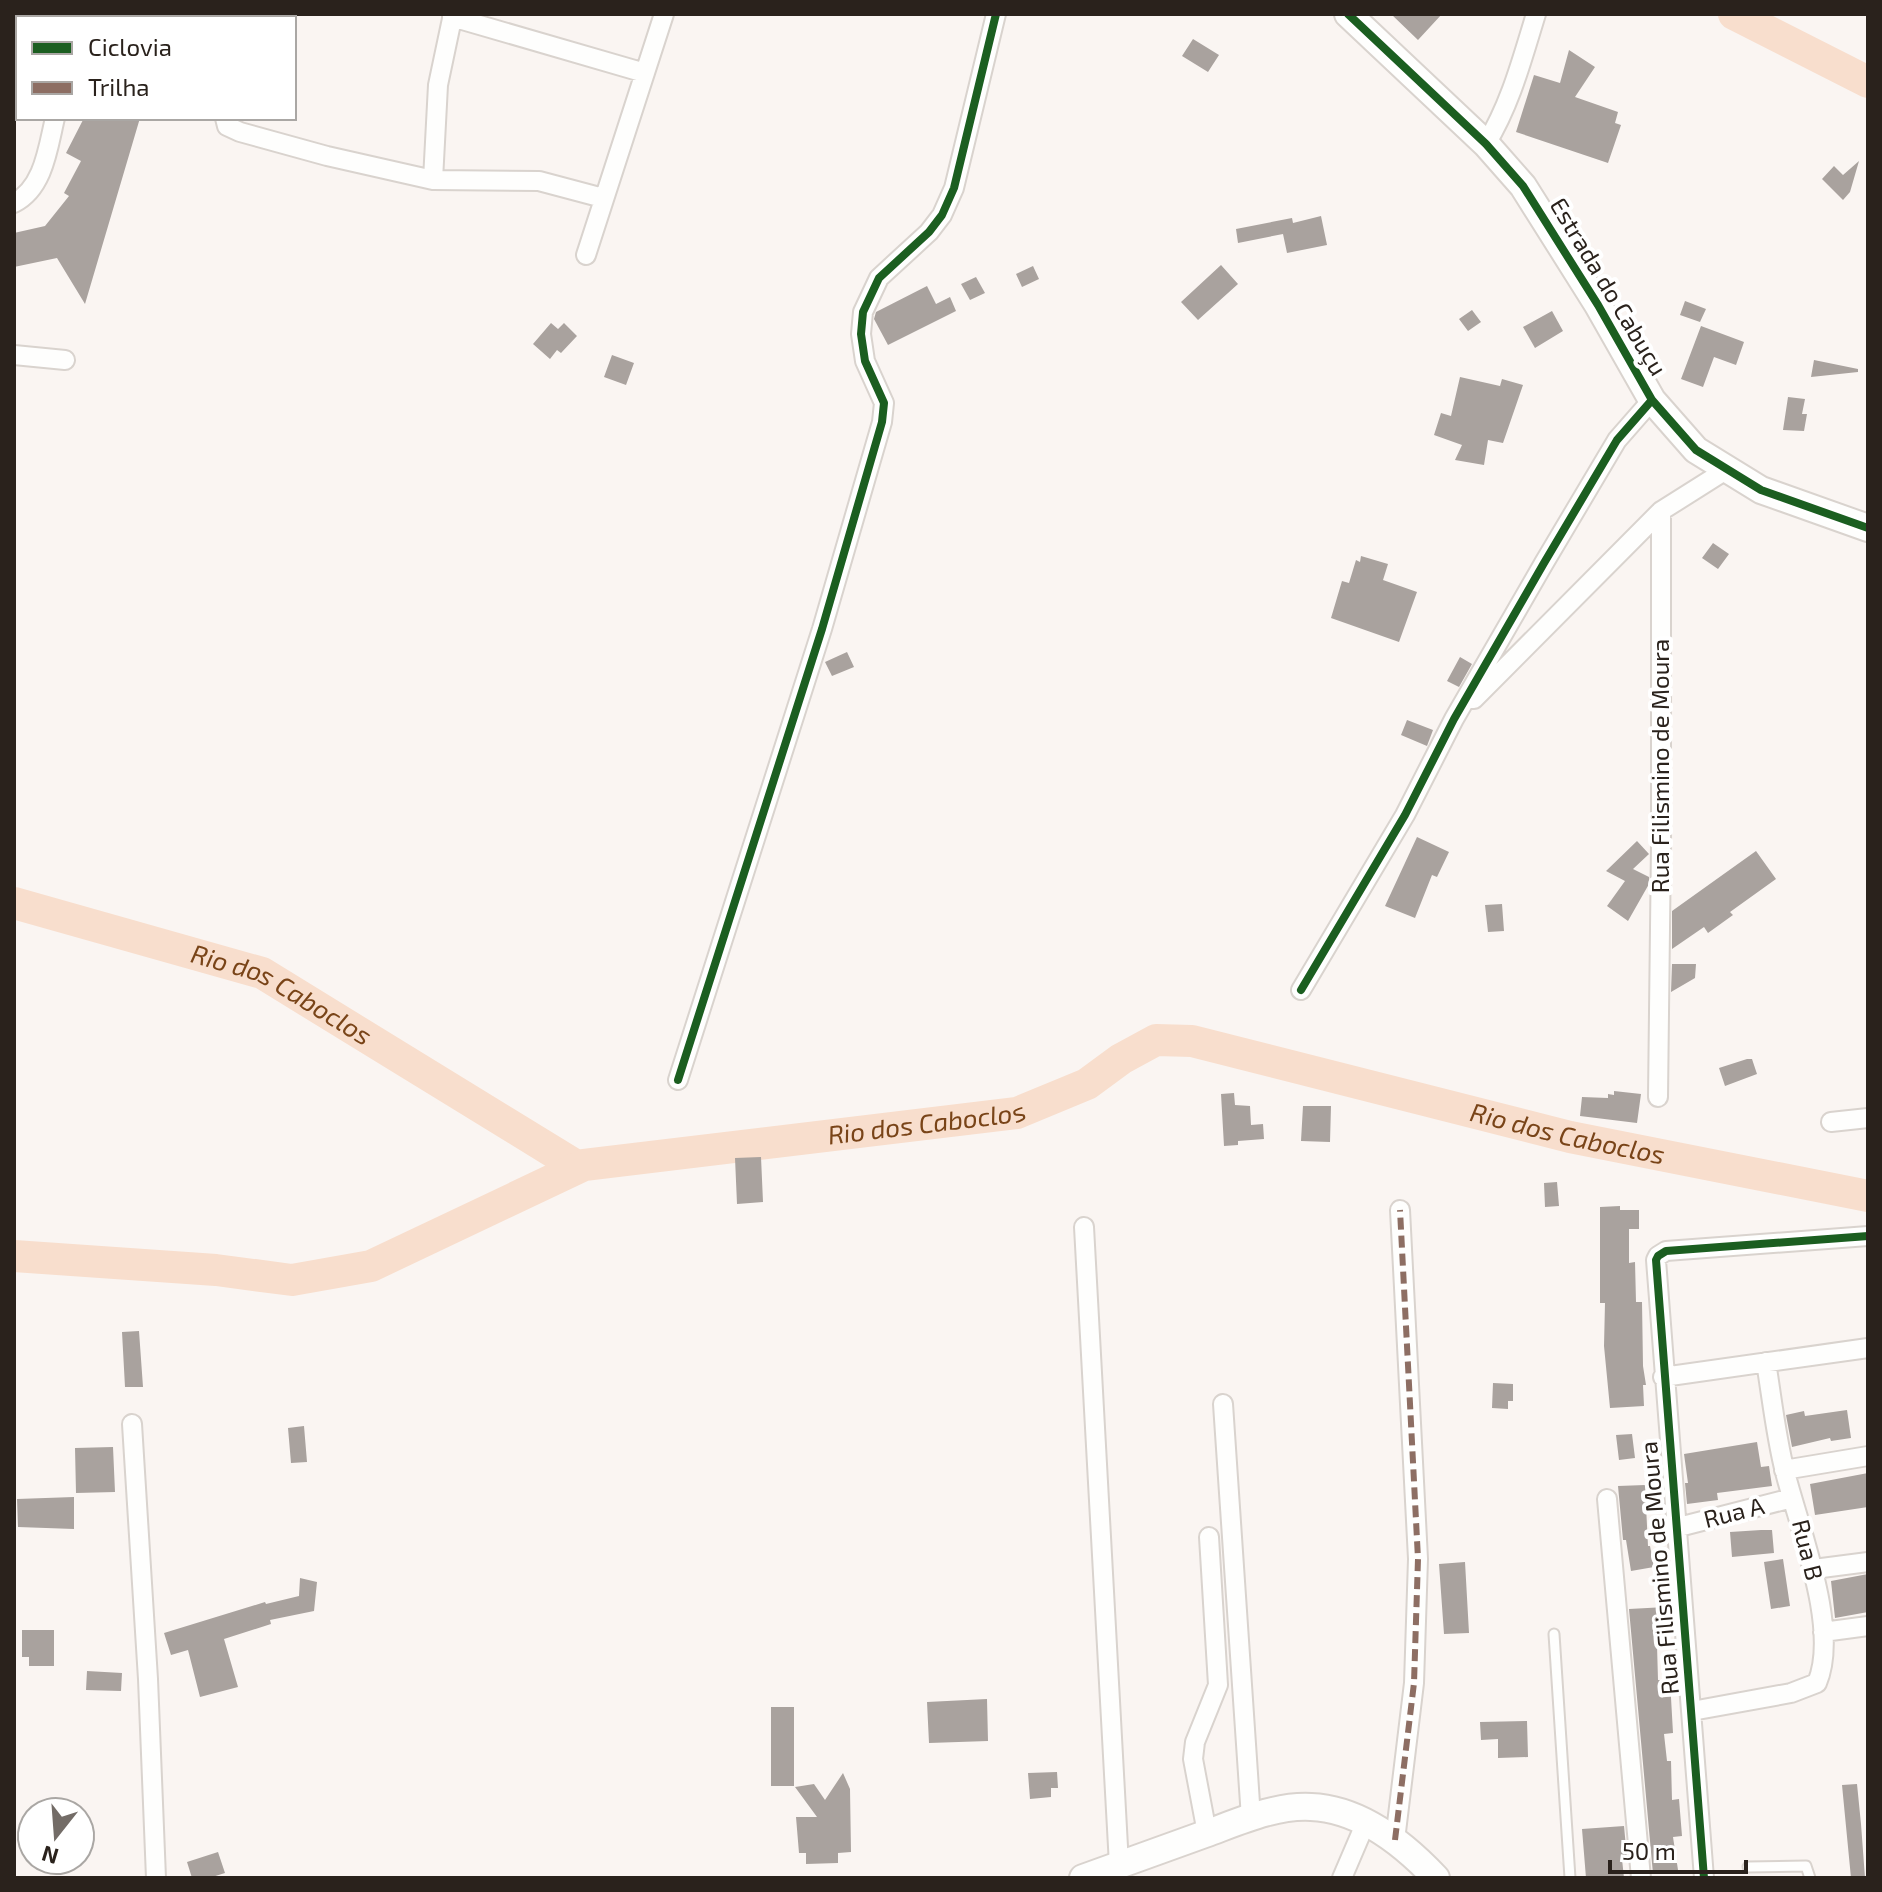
<svg xmlns="http://www.w3.org/2000/svg" width="1882" height="1892" font-family="'Exo 2',sans-serif">
<rect width="100%" height="100%" fill="#faf5f2"/>
<g fill="none" stroke-linecap="round" stroke-linejoin="round">
<!-- river -->
<g stroke="#f8decd" stroke-width="32">
<path d="M1734 14 1868 82"/>
<path id="s1" d="M14 903 262 973 578 1167"/>
<path id="s2" d="M14 1256 216 1270 292 1280 371 1266 584 1165 1017 1113 1087 1084 1121 1059 1156 1040 1192 1041 1570 1137 1868 1196"/>
</g>
</g>
<!-- building -->
<path fill="#a9a29e" d="M1391 14H1442L1418 40Z
M1193 39 1219 55 1208 72 1182 56Z
M1569 50 1595 67 1575 97 1618 112 1615 123 1621 125 1608 163 1516 132 1534 75 1560 83Z
M84 118H140L85 304 57 258 14 267V233L45 226 69 196 64 193 81 161 66 153Z
M1859 161 1850 192 1843 200 1822 179 1834 166 1843 175Z
M1321 216 1327 245 1287 253 1283 234 1238 243 1236 229 1292 218 1293 223Z
M1221 265 1238 284 1198 320 1181 302Z
M1033 266 1039 279 1022 287 1016 274Z
M976 277 985 293 970 300 961 284Z
M927 286 936 304 950 297 956 311 888 345 874 319 876 312Z
M1685 301 1706 309 1700 322 1680 315Z
M1472 310 1481 322 1468 331 1459 319Z
M1552 311 1563 331 1535 348 1523 327Z
M551 323 558 329 564 323 577 336 561 353 557 350 550 359 533 344Z
M1701 326 1744 342 1736 365 1714 357 1703 387 1681 379Z
M612 355 634 363 626 385 604 377Z
M1814 360 1858 369V372L1811 377Z
M1460 377 1500 386 1502 379 1523 385 1503 443 1488 440 1484 465 1455 460 1462 445 1434 435 1441 413 1451 416Z
M1788 397 1805 399 1802 414H1807L1804 431 1783 430Z
M1713 543 1729 554 1718 569 1702 558Z
M1361 556 1388 564 1383 580 1417 592 1399 642 1331 618 1342 581 1349 583 1356 560 1360 562Z
M847 652 854 667 832 676 825 662Z
M1460 657 1472 664 1459 687 1447 681Z
M1407 720 1433 730 1427 746 1401 735Z
M1417 837 1449 852 1437 877 1432 875 1415 918 1385 906Z
M1637 841 1649 854 1633 869 1649 877V884L1628 921 1607 906 1625 881 1606 871Z
M1756 851 1776 879 1730 912 1733 915 1708 933 1704 927 1672 949V911Z
M1502 904 1504 931 1488 932 1485 905Z
M1672 964H1696L1695 978 1671 992Z
M1747 1059H1752L1757 1074 1725 1086 1719 1068Z
M1614 1091 1641 1094 1637 1123 1580 1116 1582 1097 1608 1098V1094L1614 1095Z
M1234 1093 1235 1105 1250 1106 1251 1125 1263 1124 1264 1139 1238 1141V1145L1224 1146 1221 1094Z
M1303 1106H1331L1330 1142 1301 1141Z
M761 1157 763 1202 737 1204 735 1158Z
M1557 1182 1559 1206 1545 1207 1544 1183Z
M1620 1206V1210H1639V1229H1629V1263L1635 1262 1636 1302H1642L1643 1366 1646 1385H1643L1644 1406 1610 1408 1604 1346 1605 1303H1600V1207Z
M139 1331 143 1387H125L122 1332Z
M1493 1383 1513 1384V1401H1508V1409L1492 1408Z
M1847 1410 1851 1438 1831 1441 1830 1438 1792 1447 1786 1415 1804 1411 1805 1416Z
M304 1426 307 1462 291 1463 288 1428Z
M1632 1434 1635 1458 1619 1460 1616 1435Z
M1757 1442 1761 1467 1769 1466 1772 1486 1717 1493 1718 1500 1687 1504 1685 1483H1688L1684 1454Z
M113 1447 115 1492 76 1493 75 1448Z
M1868 1473V1507L1815 1515 1810 1484Z
M1645 1485 1648 1546H1650L1654 1567 1631 1571 1626 1540H1623L1618 1486Z
M74 1497V1529L18 1527 17 1499Z
M1761 1530H1772L1774 1553 1732 1557 1730 1532Z
M1783 1559 1790 1606 1771 1609 1764 1562Z
M1465 1562 1469 1633 1444 1634 1439 1564Z
M1868 1574V1612L1835 1618 1831 1581Z
M300 1578 317 1582 314 1611 270 1620 271 1624 224 1639 238 1687 200 1697 188 1650 171 1655 164 1633 265 1602 266 1604 299 1596Z
M1666 1607V1645H1657L1658 1680H1670L1673 1733 1664 1734 1667 1761H1671L1672 1800 1679 1799 1682 1836 1673 1837 1678 1870 1653 1874 1629 1609Z
M22 1630H54V1666H29V1657H22Z
M87 1671 122 1673 121 1691 86 1690Z
M987 1699 988 1741 929 1743 927 1702Z
M771 1707H794V1786H771Z
M1527 1721 1528 1757 1498 1758V1739L1481 1740 1480 1722Z
M1057 1772 1058 1788H1051V1797L1030 1799 1028 1773Z
M843 1773 850 1789 851 1852 838 1853V1863L806 1864V1853H799L796 1817H817L795 1787 814 1784 825 1800Z
M1857 1784 1861 1824 1865 1878H1851L1842 1785Z
M1624 1826 1627 1858 1622 1859 1624 1878H1586L1582 1829Z
M218 1852 225 1873 209 1878H192L187 1862Z"/>
<g fill="none" stroke-linecap="round" stroke-linejoin="round">
<!-- lane casing -->
<g stroke="#d9d3ce" stroke-width="13">
<path id="lane" d="M1554 1634 1570 1878
M1748 1867 1806 1866 1810 1878"/>
</g>
<!-- street casing -->
<g stroke="#d9d3ce" stroke-width="22">
<path id="street" d="M452 17 645 73
M81 18 83 14
M254 18 255 14
M225 118 227 126 240 132 327 156 433 180 539 181 603 198
M1486 144C1511 103 1522 59 1536 14
M433 180 438 85 453 14
M14 203C44 188 48 147 55 118
M586 255 664 14
M14 355 65 360
M1474 699 1661 511
M1301 990 1405 815 1454 719 1544 563 1617 440 1652 400
M678 1080 822 629 882 422 884 403 865 361 861 334 863 312 879 278 929 232 942 215 954 188 996 14
M1658 1097 1661 844V511L1726 470
M1831 1122 1868 1118
M1084 1227 1119 1865
M1663 1377 1868 1348
M1223 1404 1251 1818
M132 1424 148 1679 156 1878
M1784 1470 1868 1456
M1607 1499 1641 1878
M1675 1528 1792 1498
M1814 1569 1868 1562
M1823 1632 1868 1626
M1692 1711 1791 1693 1817 1683C1840 1629 1799 1528 1785 1472 1776 1437 1772 1399 1766 1362
M1207 1833 1193 1759 1195 1742 1218 1685 1209 1537
M1395 1840 1414 1683 1418 1559 1400 1210
M1342 1878 1366 1822
M1704 1878 1656 1260 1658 1256 1666 1251 1868 1236"/>
</g>
<!-- secondary casing -->
<g stroke="#d9d3ce" stroke-width="30">
<path id="secondary" d="M1348 14 1486 144 1523 186 1598 305 1652 400 1696 450 1761 490 1868 528
M1083 1878C1124 1863 1164 1849 1205 1834 1238 1822 1275 1805 1311 1807 1361 1809 1404 1844 1436 1878"/>
</g>
<!-- lane -->
<use href="#lane" stroke="#fefefd" stroke-width="9"/>
<!-- street -->
<use href="#street" stroke="#fefefd" stroke-width="18"/>
<!-- secondary -->
<use href="#secondary" stroke="#fefefd" stroke-width="26"/>
<!-- quiet -->
<path stroke="#8d6e63" stroke-width="6" stroke-dasharray="12 6" stroke-linecap="butt" d="M1395 1840 1414 1683 1418 1559 1400 1210"/>
<!-- cycleway casing -->
<g stroke="#fff" stroke-width="13">
<path id="cycleway" d="M1348 14 1486 144 1523 186 1598 305 1652 400 1696 450 1761 490 1868 528
M1301 990 1405 815 1454 719 1544 563 1617 440 1652 400
M678 1080 822 629 882 422 884 403 865 361 861 334 863 312 879 278 929 232 942 215 954 188 996 14
M1704 1878 1656 1260 1658 1256 1666 1251 1868 1236"/>
</g>
<!-- cycleway -->
<use href="#cycleway" stroke="#1b5e20" stroke-width="8"/>
</g>
<g text-anchor="middle" stroke-width="8" stroke-linejoin="round" paint-order="stroke">
<!-- street labels -->
<g font-size="24" fill="#2a221c" stroke="#fff">
<text transform="translate(1608 287) rotate(59)" y="8">Estrada do Cabuçu</text>
<text transform="translate(1661 766) rotate(-90)" y="8">Rua Filismino de Moura</text>
<text transform="translate(1734 1513) rotate(-14)" y="8">Rua A</text>
<text transform="translate(1807 1550) rotate(76)" y="8">Rua B</text>
<text transform="translate(1660 1568) rotate(-95)" y="8">Rua Filismino de Moura</text>
</g>
<!-- water labels -->
<g font-size="26" font-style="italic" fill="#794418" stroke="#fff">
<text dy="9" stroke="none"><textPath href="#s1" startOffset="284">Rio dos Caboclos</textPath></text>
<text dy="9" stroke="none"><textPath href="#s2" startOffset="940">Rio dos Caboclos</textPath></text>
<text dy="9" stroke="none"><textPath href="#s2" startOffset="1612">Rio dos Caboclos</textPath></text>
</g>
</g>
<!-- border -->
<rect width="1882" height="1892" fill="none" stroke="#2a221c" stroke-width="32"/>
<!-- legend -->
<rect x="16" y="16" width="280" height="104" fill="#ffffff" stroke="#aaa7a4" stroke-width="2"/>
<rect x="32" y="42" width="40" height="12" fill="#1b5e20" stroke="#aaa7a4" stroke-width="2"/>
<text x="88" y="56" font-size="24" fill="#2a221c">Ciclovia</text>
<rect x="32" y="82" width="40" height="12" fill="#8d6e63" stroke="#aaa7a4" stroke-width="2"/>
<text x="88" y="96" font-size="24" fill="#2a221c">Trilha</text>
<!-- north arrow -->
<g transform="translate(56 1836) rotate(197)"><circle r="38" fill="#ffffff" stroke="#aaa7a4" stroke-width="2"/>
<path d="M0-6L14 30L0 20L-14 30Z" fill="#736c67"/>
<text y="-12" font-size="22" font-weight="bold" text-anchor="middle" fill="#2a221c">N</text>
</g>
<!-- scale -->
<path d="M1610 1860v12h136v-12" fill="none" stroke="#2a221c" stroke-width="4"/>
<text x="1622" y="1860" font-size="24" fill="#2a221c" stroke="#ffffff" stroke-width="6" paint-order="stroke">50 m</text>
</svg>
